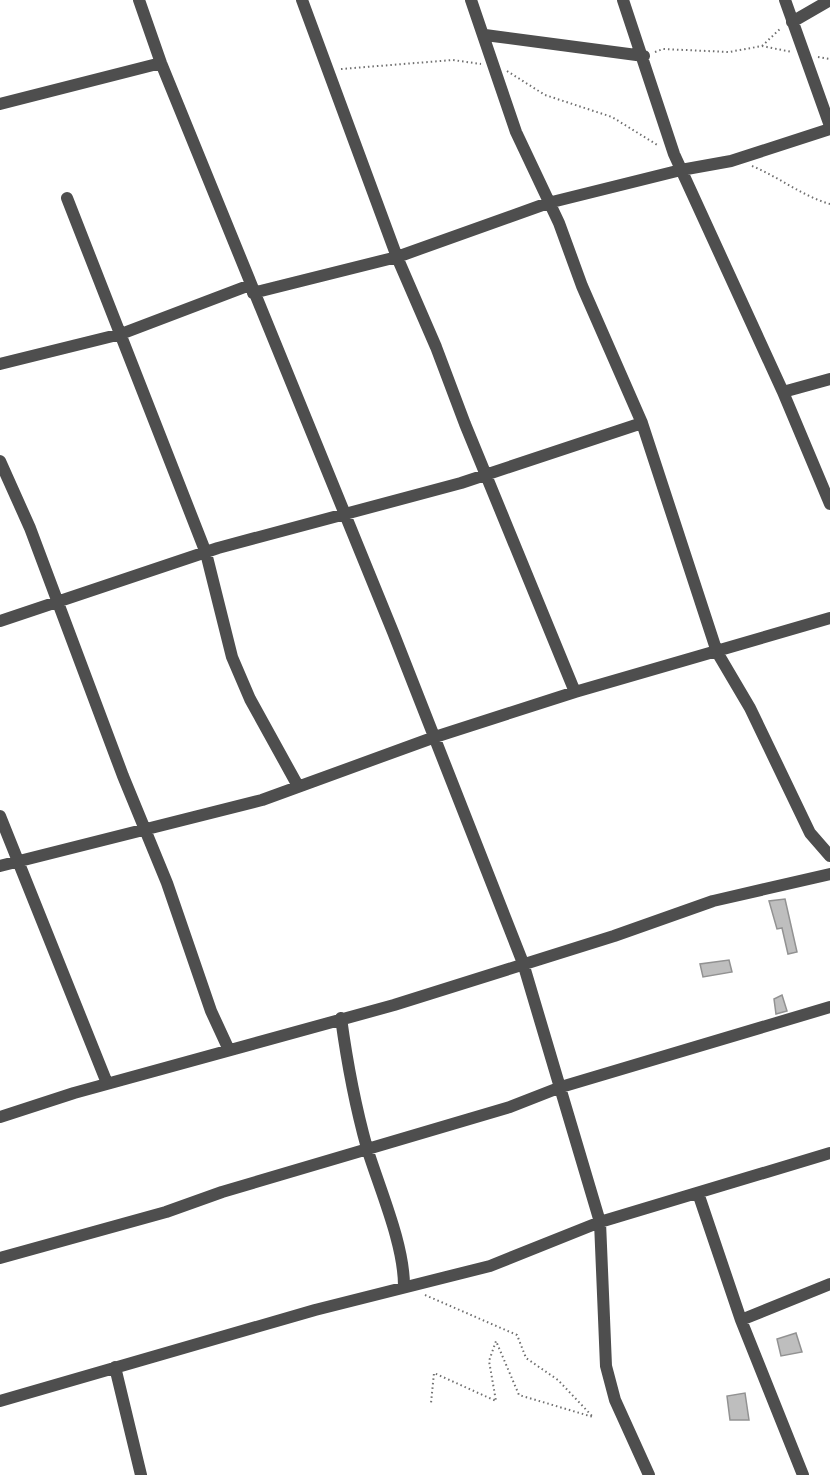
<svg xmlns="http://www.w3.org/2000/svg" width="830" height="1475" font-family="'Alegreya Sans',sans-serif">
<rect width="100%" height="100%" fill="#fff"/>
<!-- building -->
<path fill="#bebebe" stroke="#929292" stroke-width="1.5" d="M785 899 797 952 788 954 782 928 777 929 769 901Z
M729 960 732 972 703 977 700 964Z
M782 995 787 1011 776 1014 774 999Z
M796 1333 802 1352 781 1356 777 1339Z
M745 1393 749 1420H730L727 1396Z"/>
<g fill="none" stroke-linecap="round" stroke-linejoin="round">
<!-- path -->
<path stroke="#707070" stroke-width="2" stroke-dasharray="1.5 3" stroke-linecap="butt" d="M762 46 781 28
M655 52 663 49 729 52 762 46 792 52
M818 57 830 59
M341 69 453 60 481 64
M507 71 545 95 612 117 659 146
M752 166C779 177 802 196 830 204
M425 1295 517 1335 526 1358 558 1380 593 1417 519 1395 496 1341 489 1361 496 1401 434 1373 431 1403"/>
<!-- street -->
<path stroke="#4e4e4e" stroke-width="12" d="M139 0 161 63 393 632 523 963 600 1222 606 1366 615 1400 649 1475
M302 0 397 257 436 347 465 424 575 692
M471 0 516 132 559 223 582 286 642 423 717 652 750 708 810 833 830 856
M623 0 674 154 783 392 830 504
M785 0 830 126
M792 22 830 0
M485 35 644 56
M0 104 161 63
M67 198 206 553 232 657 250 699 298 786
M253 293 397 257 548 203 681 170 731 161 830 129
M0 364 121 334 250 285
M783 392 830 379
M0 461 30 528 123 776 167 883 211 1011 229 1050
M0 621 218 548 461 483 642 423
M0 816 107 1083
M0 866 262 800 435 737 575 692 830 618
M341 1018C347 1062 355 1105 367 1148 380 1190 404 1244 404 1286
M0 1117 74 1093 394 1005 614 936 713 901 830 874
M698 1193 741 1320 803 1475
M0 1258 166 1212 222 1192 510 1107 561 1087 830 1007
M741 1320 830 1284
M115 1367 141 1475
M0 1401 315 1310 490 1266 600 1222 830 1153"/>
</g>
</svg>
